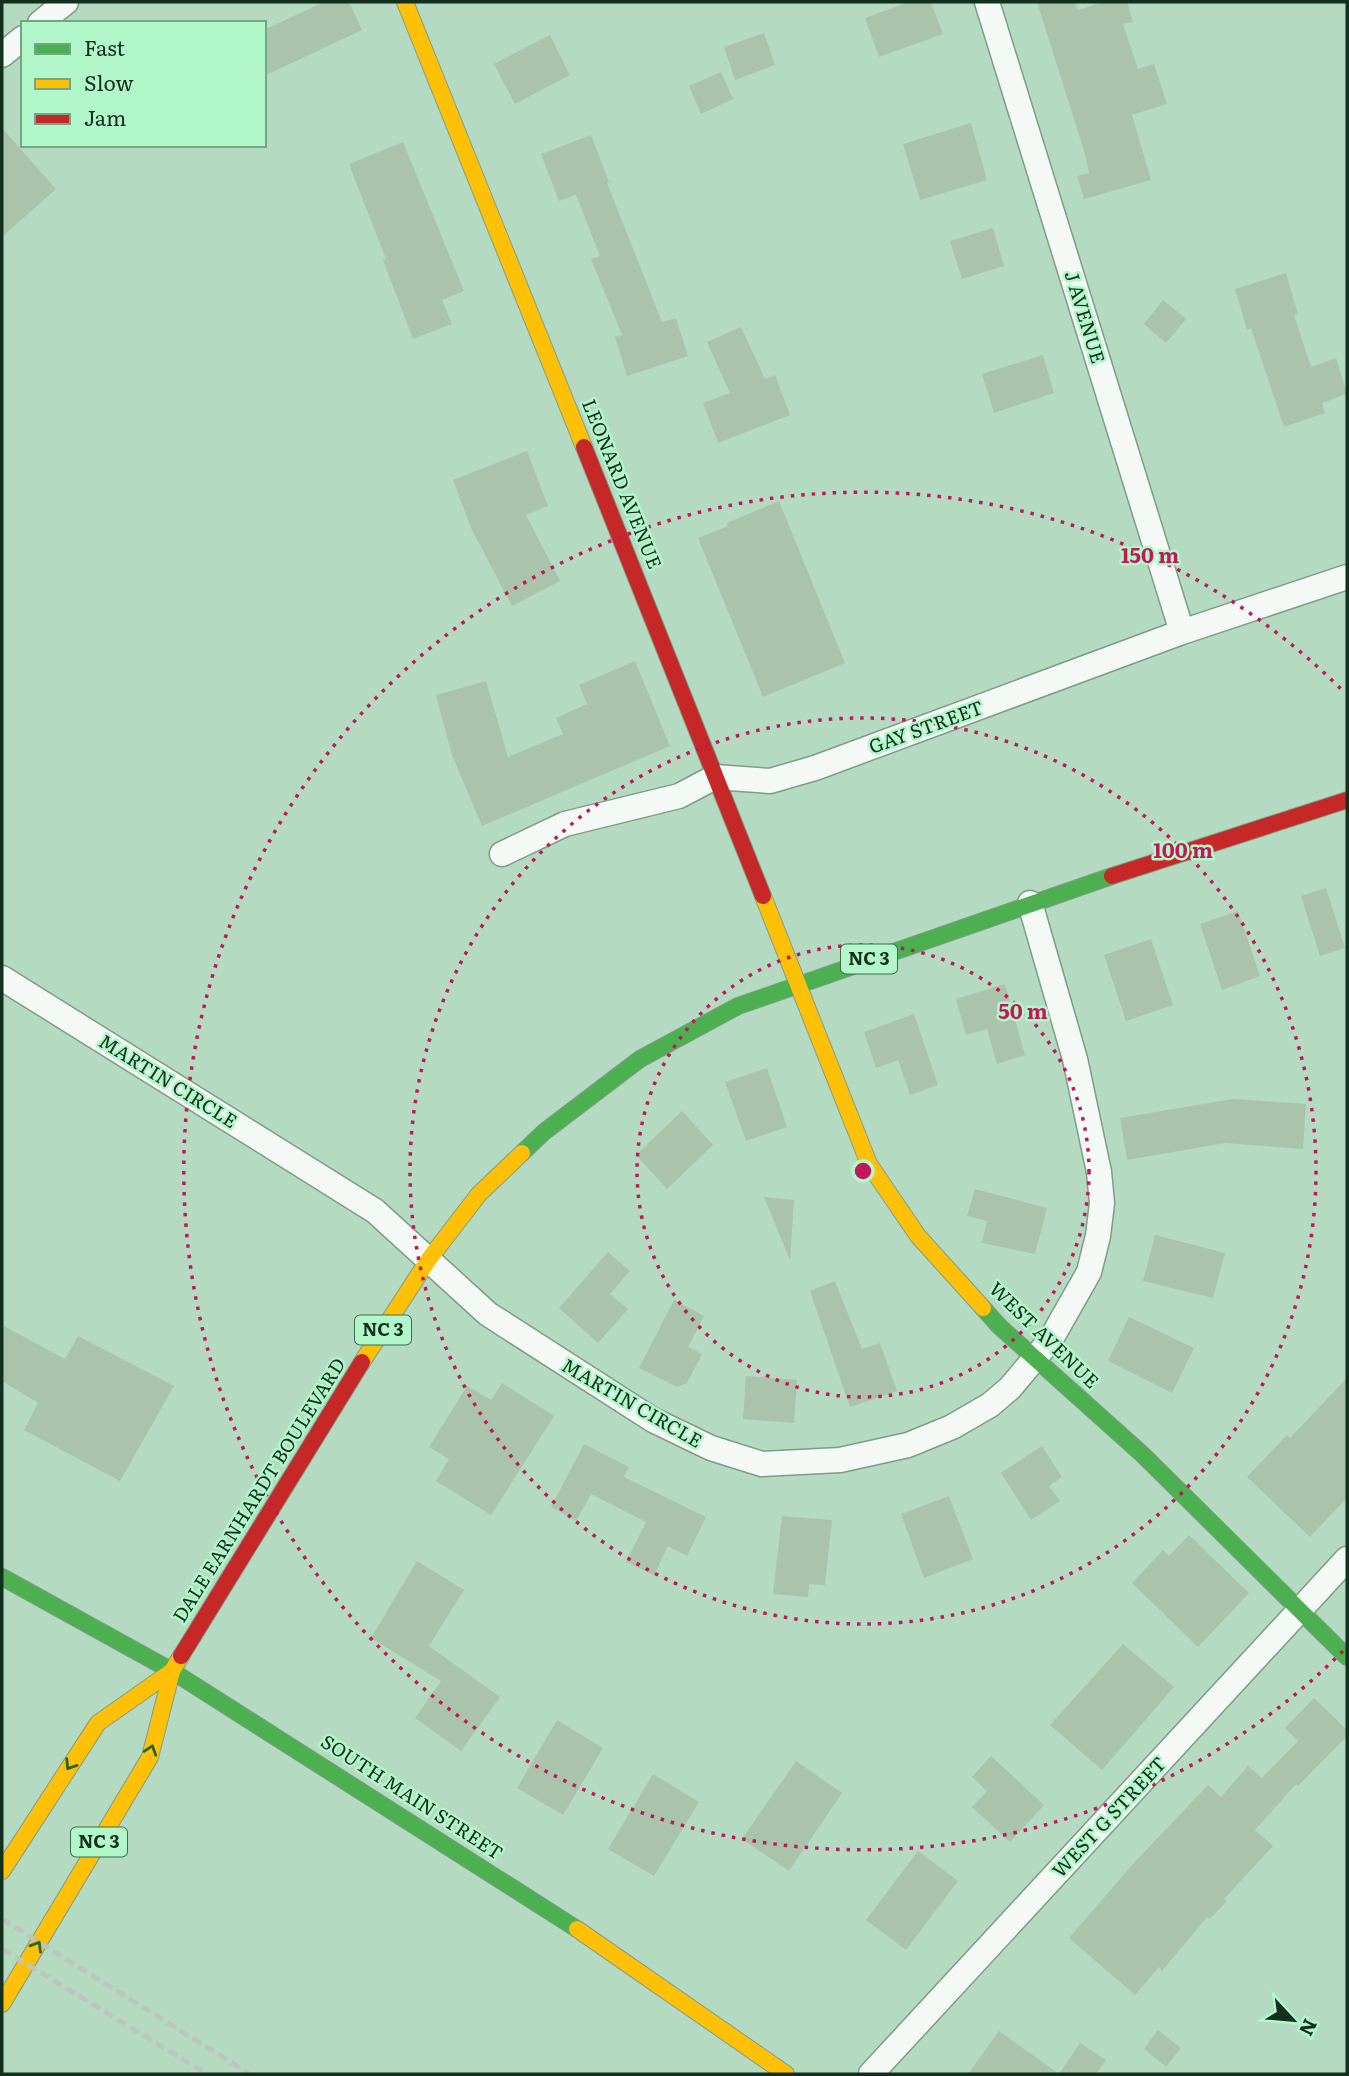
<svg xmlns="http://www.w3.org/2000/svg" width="1349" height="2076" font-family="Literata,serif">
<rect width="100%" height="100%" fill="#b4dac1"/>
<!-- building -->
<path fill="#aac4ac" d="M324 2H349L362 30 264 76V30Z
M909 2H931L943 34 879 57 865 18Z
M1037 2H1075L1078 10 1104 2H1127L1133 22 1123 24 1138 69 1154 64 1167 104 1132 115 1151 180 1084 199 1077 176 1089 173 1085 154Z
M764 33 775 65 735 80 724 47Z
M550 35 570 75 515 104 494 64Z
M721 72 733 99 701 114 689 86Z
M971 123 987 180 920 200 903 144Z
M2 128 56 189 2 237Z
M591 135 609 182 607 183 662 322 676 318 688 356 627 376 615 337 622 335 591 259 600 256 576 195 559 201 541 154Z
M403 142 464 291 442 300 452 324 413 339 383 260 386 259 349 164Z
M993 228 1004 266 962 279 950 241Z
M1286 273 1298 314 1294 315 1311 367 1336 358 1347 394 1322 403 1325 413 1284 427 1251 328 1247 330 1235 289Z
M1163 300 1186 319 1166 343 1144 324Z
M741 327 765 379 775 375 790 415 718 443 703 403 730 393 707 342Z
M1043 355 1054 393 994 413 982 374Z
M527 451 548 506 526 515 560 581 512 606 472 530 453 480Z
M779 501 845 663 763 697 698 538 728 526 727 523Z
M635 661 670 746 482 826 452 755 436 695 486 681 508 757 563 734 556 718 587 704 579 685Z
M1326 888 1345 948 1320 956 1301 896Z
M1238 911 1260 976 1222 990 1200 924Z
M1151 939 1173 1005 1126 1021 1104 955Z
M1005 984 1025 1055 997 1064 987 1029 966 1035 956 999Z
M914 1014 938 1085 910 1095 898 1060 876 1068 864 1032Z
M767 1068 787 1127 746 1141 725 1082Z
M1233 1099 1306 1104 1303 1149 1225 1143 1127 1160 1120 1118Z
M682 1111 713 1145 667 1189 636 1155Z
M975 1189 1047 1208 1035 1254 982 1243 987 1221 967 1216Z
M764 1197 794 1200 790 1260Z
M1155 1235 1225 1253 1213 1298 1143 1281Z
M608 1252 630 1271 610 1294 628 1309 598 1343 559 1308Z
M835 1281 862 1349 880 1343 897 1391 850 1407 810 1291Z
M674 1300 704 1316 688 1347 702 1354 687 1383 677 1387 639 1368Z
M1129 1317 1194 1348 1172 1393 1108 1361Z
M2 1325 65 1359 78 1336 174 1386 120 1481 24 1430 38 1403 2 1381Z
M746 1376 797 1380 794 1423 743 1419Z
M1347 1378V1498L1310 1537 1247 1477 1287 1435 1290 1438Z
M502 1383 554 1416 491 1515 436 1481 449 1459 429 1447 467 1386 491 1400Z
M584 1444 629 1467 624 1477 706 1517 687 1556 668 1546 654 1575 626 1562 646 1522 591 1494 576 1521 551 1507Z
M1042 1446 1062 1477 1049 1486 1060 1501 1031 1520 1001 1473Z
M949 1496 973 1559 924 1578 901 1514Z
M782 1516 832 1520 825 1585 809 1584 808 1597 773 1594Z
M1189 1535 1249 1593 1198 1647 1132 1583 1163 1550 1169 1556Z
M417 1561 464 1590 429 1646 500 1697 461 1751 415 1718 441 1681 371 1638Z
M1123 1644 1174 1687 1102 1770 1050 1725Z
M1314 1698 1347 1730V1736L1298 1786 1296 1784 1255 1830 1273 1846 1224 1899 1227 1901 1210 1919 1207 1917 1162 1971 1159 1967 1135 1995 1069 1938 1132 1865 1208 1785 1221 1797 1248 1766 1262 1778 1298 1741 1285 1728Z
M557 1720 603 1748 563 1815 517 1788Z
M991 1756 1044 1805 1010 1842 972 1807 987 1791 972 1777Z
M796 1761 842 1793 789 1871 742 1839Z
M653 1774 699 1802 654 1876 608 1849Z
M918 1851 958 1881 906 1950 866 1920Z
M1158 2030 1181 2048 1166 2067 1144 2049Z
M999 2031 1059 2074 1080 2043 1106 2060 1096 2074H968Z"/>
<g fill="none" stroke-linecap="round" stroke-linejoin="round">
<!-- street casing -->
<g stroke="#7f9c89" stroke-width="27">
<path id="street" d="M987 2 1182 632
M40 23 66 2
M2 55 23 38
M502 854 565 824 679 796 715 777 770 781 815 768 1182 632 1347 577
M2 978 375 1211 488 1314 653 1420 711 1448 762 1464 840 1460 908 1445 952 1427 990 1405 1010 1388 1051 1339 1089 1272 1098 1236 1102 1203 1099 1172 1075 1059 1030 903
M871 2074 1347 1559"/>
</g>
<!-- fast casing -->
<g stroke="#7f9c89" stroke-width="18">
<path id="fast" d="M522 1153 544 1132 640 1059 738 1006 1112 876
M983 1308 999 1326 1142 1454 1347 1657
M2 1577 172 1671
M172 1671 577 1929"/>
</g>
<!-- slow casing -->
<g stroke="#7f9c89" stroke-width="18">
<path id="slow" d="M405 2 584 447
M763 896 869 1164 918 1236 983 1308
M362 1362 429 1259 479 1194 522 1153
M2 1871 98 1723 172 1671
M577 1929 786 2074
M2 2004 150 1757 172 1671 181 1656"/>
</g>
<!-- jam casing -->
<g stroke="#7f9c89" stroke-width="18">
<path id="jam" d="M584 447 763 896
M1112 876 1347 800
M181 1656 362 1362"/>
</g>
<!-- street -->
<use href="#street" stroke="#f4f9f6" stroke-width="24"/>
<!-- fast -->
<use href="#fast" stroke="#4caf50" stroke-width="16"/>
<!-- slow -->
<use href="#slow" stroke="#ffc107" stroke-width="16"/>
<!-- jam -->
<use href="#jam" stroke="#c62828" stroke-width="16"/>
<!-- rail -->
<path stroke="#bcc6bf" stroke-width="5" stroke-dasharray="10 5" stroke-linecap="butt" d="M2 1919 250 2074
M2 1949 207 2074"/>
</g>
<!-- one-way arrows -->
<defs><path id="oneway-chevron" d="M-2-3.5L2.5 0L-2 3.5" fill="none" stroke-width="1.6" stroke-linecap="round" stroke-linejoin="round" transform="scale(1.75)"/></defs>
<g stroke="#2a6232">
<use href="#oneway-chevron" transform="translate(151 1750) rotate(-72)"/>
<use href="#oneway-chevron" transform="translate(70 1765) rotate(123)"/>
<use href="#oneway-chevron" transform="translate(37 1946) rotate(-59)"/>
</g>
<!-- distance rings -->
<g fill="none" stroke="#c2185b" stroke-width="3.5" stroke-dasharray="3.5 7">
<circle cx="863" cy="1171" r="226"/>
<circle cx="863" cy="1171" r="453"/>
<path d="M1343 1651A679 679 0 1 1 1343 691"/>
</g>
<g text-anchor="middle" stroke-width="5" stroke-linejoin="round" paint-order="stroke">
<!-- shield labels -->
<g fill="#b1f7c9" stroke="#426b51" stroke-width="2">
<rect x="841" y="944.5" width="56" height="29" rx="5"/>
<rect x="355" y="1315.5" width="56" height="29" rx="5"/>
<rect x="71" y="1827.5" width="56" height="29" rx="5"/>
</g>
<g font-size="18" font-weight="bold" fill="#132f1e">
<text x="869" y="965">NC 3</text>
<text x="383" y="1336">NC 3</text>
<text x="99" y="1848">NC 3</text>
</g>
<!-- street labels -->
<g font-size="19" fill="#132f1e" stroke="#b1f7c9">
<text transform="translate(1085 317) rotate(73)" y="7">J AVENUE</text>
<text transform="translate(622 484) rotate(68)" y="7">LEONARD AVENUE</text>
<text transform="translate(926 727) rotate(-20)" y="7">GAY STREET</text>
<text transform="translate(168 1081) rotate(32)" y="7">MARTIN CIRCLE</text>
<text transform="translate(1044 1335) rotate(44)" y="7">WEST AVENUE</text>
<text transform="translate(632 1403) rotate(30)" y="7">MARTIN CIRCLE</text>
<text transform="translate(259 1490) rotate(-58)" y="7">DALE EARNHARDT BOULEVARD</text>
<text transform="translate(412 1797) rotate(33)" y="7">SOUTH MAIN STREET</text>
<text transform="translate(1109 1817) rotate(-47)" y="7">WEST G STREET</text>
</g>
</g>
<circle cx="863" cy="1171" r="10" fill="#c2185b" stroke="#b1f7c9" stroke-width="3.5"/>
<g font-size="21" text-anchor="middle" font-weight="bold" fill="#c2185b" stroke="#b1f7c9" stroke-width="5" stroke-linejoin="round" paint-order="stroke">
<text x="1150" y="563">150 m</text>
<text x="1183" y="858">100 m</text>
<text x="1023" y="1019">50 m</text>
</g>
<!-- border -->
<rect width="1349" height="2076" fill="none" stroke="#132f1e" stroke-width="7"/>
<!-- legend -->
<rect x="21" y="21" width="245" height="126" fill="#b1f7c9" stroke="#72a785" stroke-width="2"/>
<rect x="35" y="44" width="35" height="10" fill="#4caf50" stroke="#72a785" stroke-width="2"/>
<text x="84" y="56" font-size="21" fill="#132f1e">Fast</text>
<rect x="35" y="79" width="35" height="10" fill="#ffc107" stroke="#72a785" stroke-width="2"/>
<text x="84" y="91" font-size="21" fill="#132f1e">Slow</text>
<rect x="35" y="114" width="35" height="10" fill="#c62828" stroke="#72a785" stroke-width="2"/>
<text x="84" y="126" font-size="21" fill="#132f1e">Jam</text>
<!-- north arrow -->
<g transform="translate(1293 2020) rotate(116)" stroke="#b1f7c9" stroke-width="5" paint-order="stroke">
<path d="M0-5L12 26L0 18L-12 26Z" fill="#132f1e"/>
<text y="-10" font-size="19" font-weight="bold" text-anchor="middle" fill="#132f1e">N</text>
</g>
</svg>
